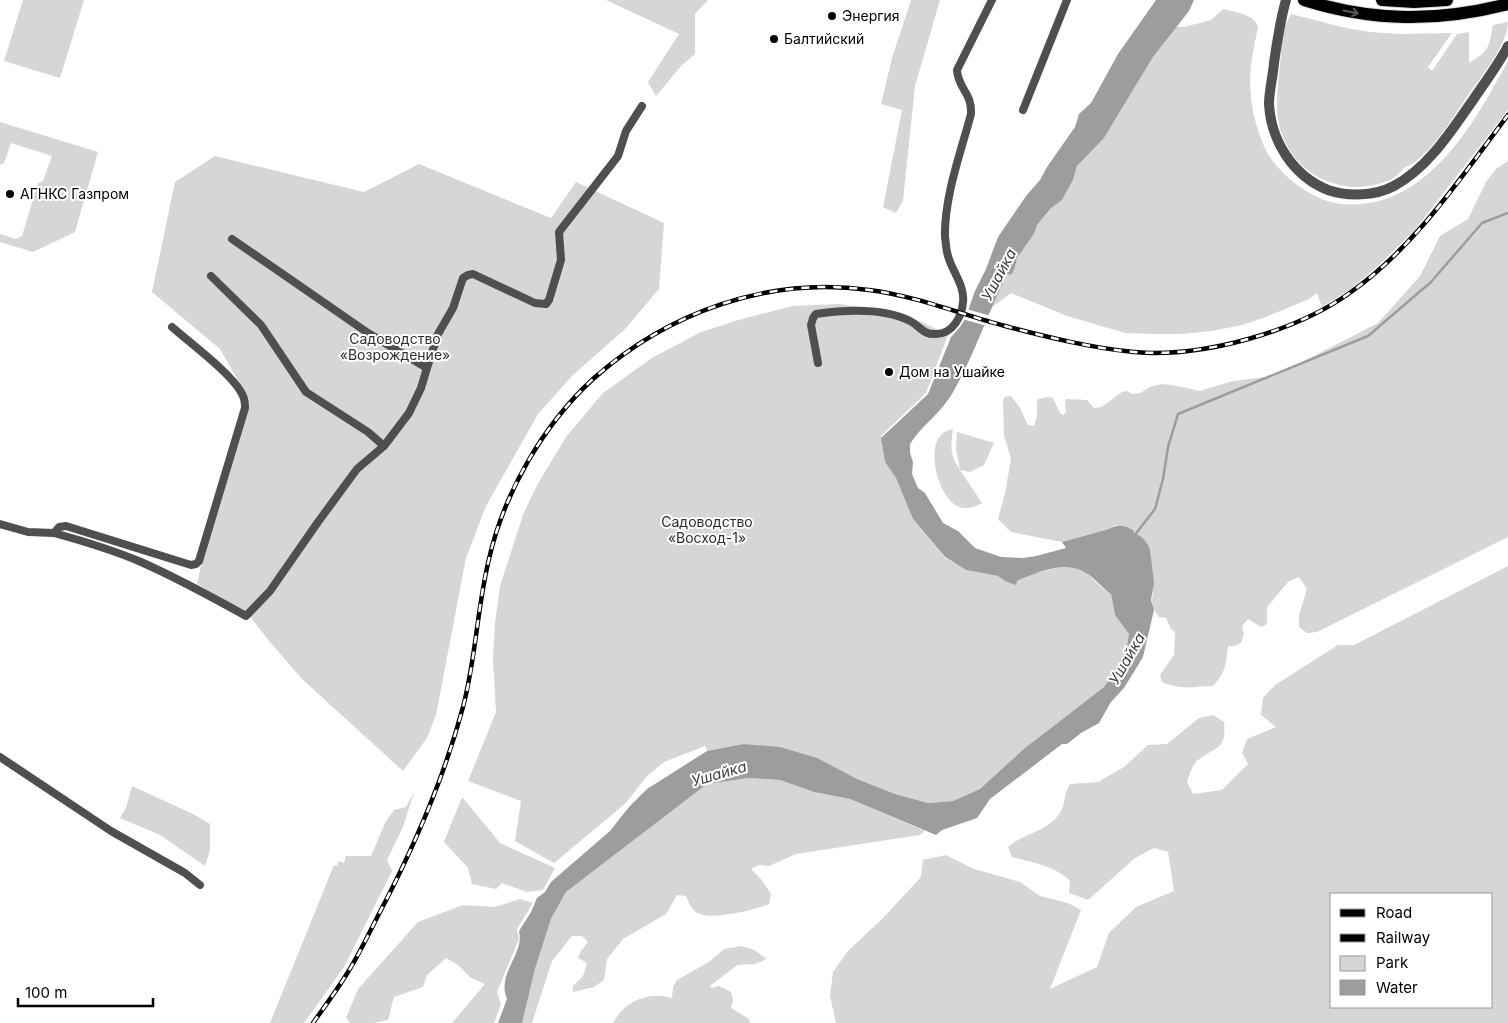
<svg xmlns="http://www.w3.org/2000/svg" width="1508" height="1023" font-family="Inter,sans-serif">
<rect width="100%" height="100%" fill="#fff"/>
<!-- green -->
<path fill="#d6d6d6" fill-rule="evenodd" d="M23 0H84L60 78 4 61Z
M606 0H708L695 14V54L682 65 656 96 648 82 679 34Z
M911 0H940L915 86 903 201 896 213 883 207 902 110 881 104 892 58Z
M1223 9C1234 12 1256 14 1258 28 1253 50 1248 74 1251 96 1252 113 1260 140 1268 154 1281 175 1307 196 1331 202 1349 207 1373 204 1391 197 1447 174 1480 112 1508 61V110L1414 231 1378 266 1352 288 1322 307 1317 293 1309 299 1266 317 1242 325 1212 331 1181 334H1156L1125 333 1067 316 1011 293 991 308 1007 275 1012 274 1015 267 1017 258 1034 234 1037 225 1051 208 1062 200 1073 180 1077 166 1104 138 1153 57 1176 27H1184L1211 20Z
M1291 14 1346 28 1370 32 1399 34 1452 33 1428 67 1432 71 1457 34 1469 32V63C1489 51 1489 48 1493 25L1508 22C1508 43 1482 76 1469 94 1453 117 1437 145 1414 163 1411 165 1407 166 1404 168 1400 172 1397 177 1390 180 1349 198 1300 180 1283 137 1272 111 1279 81 1281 54 1282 47 1281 39 1283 32 1284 26 1288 20 1291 14Z
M0 122 98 152 75 232 33 252 0 242V234L16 239 22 236 38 183 43 181 52 156 11 143 4 163 0 165Z
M215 156 364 192 419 164 551 218 576 182 664 223 659 289 625 329 572 376 538 414 486 506 466 558 436 715 427 738 403 771 302 679 270 642 248 614 197 584 202 561 249 406 245 393 220 349 152 292 175 182Z
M1508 161V537L1317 632 1307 633 1299 627V615L1307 589 1299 577 1289 581 1267 607V624L1261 627 1248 619 1242 626 1244 634 1241 643 1234 646H1228C1226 664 1226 672 1213 686 1192 686 1184 691 1162 682L1160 675 1174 655 1175 632 1171 629 1166 618 1159 617C1154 610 1150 603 1153 594L1150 550C1146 534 1129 531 1116 525L1109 529 1062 542 1011 532 998 519 1005 493 1011 459 1004 435 1003 400 1005 397 1011 396 1020 408 1028 425 1034 426 1037 415V399L1048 397 1053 398 1060 413 1063 415 1066 412 1065 403 1066 399 1087 400 1094 408 1101 407 1107 403 1122 392 1127 391 1132 394 1140 393 1150 387 1162 384 1178 386 1199 391 1233 381 1266 377 1302 362 1378 323 1420 276 1440 236 1468 219 1486 182 1496 169Z
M839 304 887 311 920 321 948 335 926 393 881 436 885 462 896 478 913 519 945 558 966 570 998 576 1005 581H1017L1036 573 1057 568 1072 567 1087 573 1102 588 1111 594 1115 615 1129 634 1126 651 1104 687 1039 737 980 789 953 801 928 803 895 794 857 779 743 744 707 751 705 746 664 762 646 777 626 803 554 863 515 841 521 801 468 781 496 712 493 659 495 623 500 586 523 515 537 485 566 437 603 393 652 358 701 332 735 321 792 306Z
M953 429C951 445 949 455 960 469L956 449 957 432 994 443 984 465 970 472 960 470 982 503C975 507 967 510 959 507 939 499 925 449 942 434 945 431 950 430 953 429Z
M1508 566V1023H836L830 996 833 972 848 951 882 919 921 877 923 860 946 855 974 869 1020 882 1040 896 1068 903 1081 910 1050 989 1097 967 1109 933 1136 907 1174 891 1168 852 1154 848 1135 858 1088 900 1069 893 1070 881C1056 866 1031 862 1012 857L1008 847C1024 833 1047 832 1060 813 1065 805 1064 793 1070 784L1098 782 1124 767 1148 745 1167 744 1199 718 1213 715 1224 722C1227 751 1215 746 1197 761 1192 765 1189 776 1187 782L1193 794 1222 790 1248 764 1242 753 1247 739 1276 727 1261 715 1263 698 1275 685 1338 645H1354ZM1332 894H1492V1007H1332Z
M749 778 780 780 814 792 850 799 925 831 920 835 796 854 769 866 759 865 751 869 761 879 771 894 769 904C754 910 714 920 700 914 692 912 689 903 686 896L677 895 666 914 623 939 607 959 604 980 594 987 573 992V986L583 976 587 963 578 958 581 951 588 942 582 936H572L552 961 532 1023H522L535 969 551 919 566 892 707 784Z
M132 786 193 814 210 824V850L205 866 160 835 120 818 126 808Z
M414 792 403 827 387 860 392 871 344 967 304 1023H270L334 865 337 866 339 861 344 863 346 856H371L385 823 394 810 406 807Z
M462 797 500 843 555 868 543 890 527 892 502 883 496 889 472 884 468 868 444 842Z
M520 899 533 903 517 929 519 939 497 992 501 1004 494 1023H452L485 984 471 978 458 965 446 958 427 975 423 987 394 997 388 1020 374 1023H350L346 1018 358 989 418 922 463 905 495 907Z
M741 946 754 950 767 959 755 964 737 965 710 986 712 988 719 986 731 992 733 1001 731 1008 749 1019 750 1023H613C624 1001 649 991 672 998L673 987 677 980 709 962 724 949Z"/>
<!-- water -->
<path fill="#9d9d9d" d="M1156 0H1194L1189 11 1153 57 1104 138 1077 166 1073 180 1062 200 1051 208 1037 225 1034 234 1017 258 1015 267 1012 274 1007 275C987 314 974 356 952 394 941 413 921 426 910 444V453L913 462 912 474 918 488 925 493 943 523 958 531 975 548 1001 557 1023 558 1036 556 1066 548 1062 542 1109 529C1118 524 1124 525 1133 530L1134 533C1142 536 1148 542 1150 550L1154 583 1151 600 1154 610 1143 657 1124 688 1111 702 1099 723 1081 733 1067 744H1062L990 799 977 818 942 830 936 835 850 799 814 792 780 780 749 778 707 784 566 892 551 919 535 969 522 1023H498L507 999C496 973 525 954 519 931L531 912 537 898 545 892 551 882 610 831 629 807 647 789 707 751 743 744 780 747 817 758 857 779 895 794 928 803 953 801 980 789 1025 748 1104 687 1126 651 1129 634 1115 615 1111 594C1102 588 1095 578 1086 573 1065 560 1038 572 1017 581L1016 585 1005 581 998 576 966 570 945 557 913 519 896 478 885 462 881 438 928 394 951 337 960 327 965 319 975 291 986 269 998 237 1026 196 1040 180 1047 167 1075 127 1079 114 1091 103 1118 54Z"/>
<!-- pier -->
<path fill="#fff" d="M966 309 991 316 987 326 962 319Z"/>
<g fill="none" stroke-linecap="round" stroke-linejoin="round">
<!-- stream -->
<path stroke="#9d9d9d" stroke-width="2.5" d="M1134 536 1155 509 1163 479 1168 447 1178 414 1368 336 1431 282 1482 223 1508 213"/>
<!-- primary casing -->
<g stroke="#dbdbdb" stroke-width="14">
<path id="primary" d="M1304 0C1374 22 1438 22 1508 4
M1382 0 1414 2 1447 0"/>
</g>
<!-- minor -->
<path stroke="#4f4f4f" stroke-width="8" d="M1023 110 1067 0
M211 276 261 325 306 392 368 432 384 446
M818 363 811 325 813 318 816 314C844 310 884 308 910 321 920 326 923 335 936 334 953 334 962 316 963 302 965 286 952 271 948 256 946 250 946 243 945 237 944 197 961 152 971 114 972 92 958 89 957 70L992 0
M427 368 438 334 453 308 463 278 468 275 473 274 535 303 546 304 549 300 561 260 559 232 618 156 626 131 642 106
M0 524 28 532 54 533 59 527 66 526 191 565 196 564 199 561 245 408C245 404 245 400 243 396 235 376 190 343 172 327
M54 533C83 541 113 550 141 562 177 578 212 597 246 616L270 591 318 522 357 469 384 446 409 413 421 388 427 368 368 333 232 239
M0 757 111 831 185 873 200 885"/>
<!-- tertiary -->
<path stroke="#4f4f4f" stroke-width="10" d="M1286 0C1280 21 1277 42 1274 63 1273 76 1269 91 1269 104 1271 141 1293 176 1328 190 1348 197 1375 196 1394 186 1429 167 1451 131 1473 100 1485 82 1498 65 1508 46"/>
<!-- primary -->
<use href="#primary" stroke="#000" stroke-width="12"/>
<!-- rail casing -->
<g stroke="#000" stroke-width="4.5">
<path id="rail" d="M313 1023C325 1006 337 990 348 972 360 953 370 931 381 910 415 845 444 778 463 707 476 658 477 608 489 559 504 493 543 425 593 379 668 312 769 276 869 290 916 296 960 314 1005 326 1047 337 1091 348 1134 352 1202 358 1296 332 1351 292 1416 246 1461 177 1508 115"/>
</g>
<!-- rail -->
<use href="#rail" stroke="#fff" stroke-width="2.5" stroke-dasharray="8" stroke-linecap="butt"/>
</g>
<!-- one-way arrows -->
<defs><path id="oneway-shaft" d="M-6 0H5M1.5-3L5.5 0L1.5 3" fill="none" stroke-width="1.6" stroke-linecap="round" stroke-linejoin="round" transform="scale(1.25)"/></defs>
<use stroke="#595959" href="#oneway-shaft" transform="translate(1351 12) rotate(12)"/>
<!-- markers -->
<g fill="#000" stroke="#fff" stroke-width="2">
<circle cx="832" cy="16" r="5"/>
<circle cx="774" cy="39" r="5"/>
<circle cx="10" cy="194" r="5"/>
<circle cx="889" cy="372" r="5"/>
</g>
<g text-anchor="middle" stroke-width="4" stroke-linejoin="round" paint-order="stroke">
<!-- poi labels -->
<g font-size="14" fill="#000" stroke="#fff" text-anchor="start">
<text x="842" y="21">Энергия</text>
<text x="784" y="44">Балтийский</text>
<text x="20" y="199">АГНКС Газпром</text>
<text x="899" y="377">Дом на Ушайке</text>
</g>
<!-- park labels -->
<g font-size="14" fill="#2d2d2d" stroke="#fff">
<text x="395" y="344">Садоводство<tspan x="395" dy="16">«Возрождение»</tspan></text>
<text x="707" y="527">Садоводство<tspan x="707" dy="16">«Восход-1»</tspan></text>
</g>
<!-- water labels -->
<g font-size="15" font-style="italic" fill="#3e3e3e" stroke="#fff">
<text transform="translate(999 275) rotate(-62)" y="5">Ушайка</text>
<text transform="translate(1127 659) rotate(-60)" y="5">Ушайка</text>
<text transform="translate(719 774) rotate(-16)" y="5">Ушайка</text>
</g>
</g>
<!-- legend -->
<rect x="1330" y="893" width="162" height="115" fill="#ffffff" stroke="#999999"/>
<rect x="1340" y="909" width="25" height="8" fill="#000000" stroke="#999999"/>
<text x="1376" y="918" font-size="15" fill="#000000">Road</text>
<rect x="1340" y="934" width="25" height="8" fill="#000000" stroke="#999999"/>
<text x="1376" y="943" font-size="15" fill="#000000">Railway</text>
<rect x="1340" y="956" width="25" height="15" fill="#d6d6d6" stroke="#999999"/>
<text x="1376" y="968" font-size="15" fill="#000000">Park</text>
<rect x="1340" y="980" width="25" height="15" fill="#9d9d9d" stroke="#999999"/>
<text x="1376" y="993" font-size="15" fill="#000000">Water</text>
<!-- scale -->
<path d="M18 998v8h135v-8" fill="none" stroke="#000000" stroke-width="2.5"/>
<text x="25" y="998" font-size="15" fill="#000000" stroke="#ffffff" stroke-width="4" paint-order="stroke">100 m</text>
</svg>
